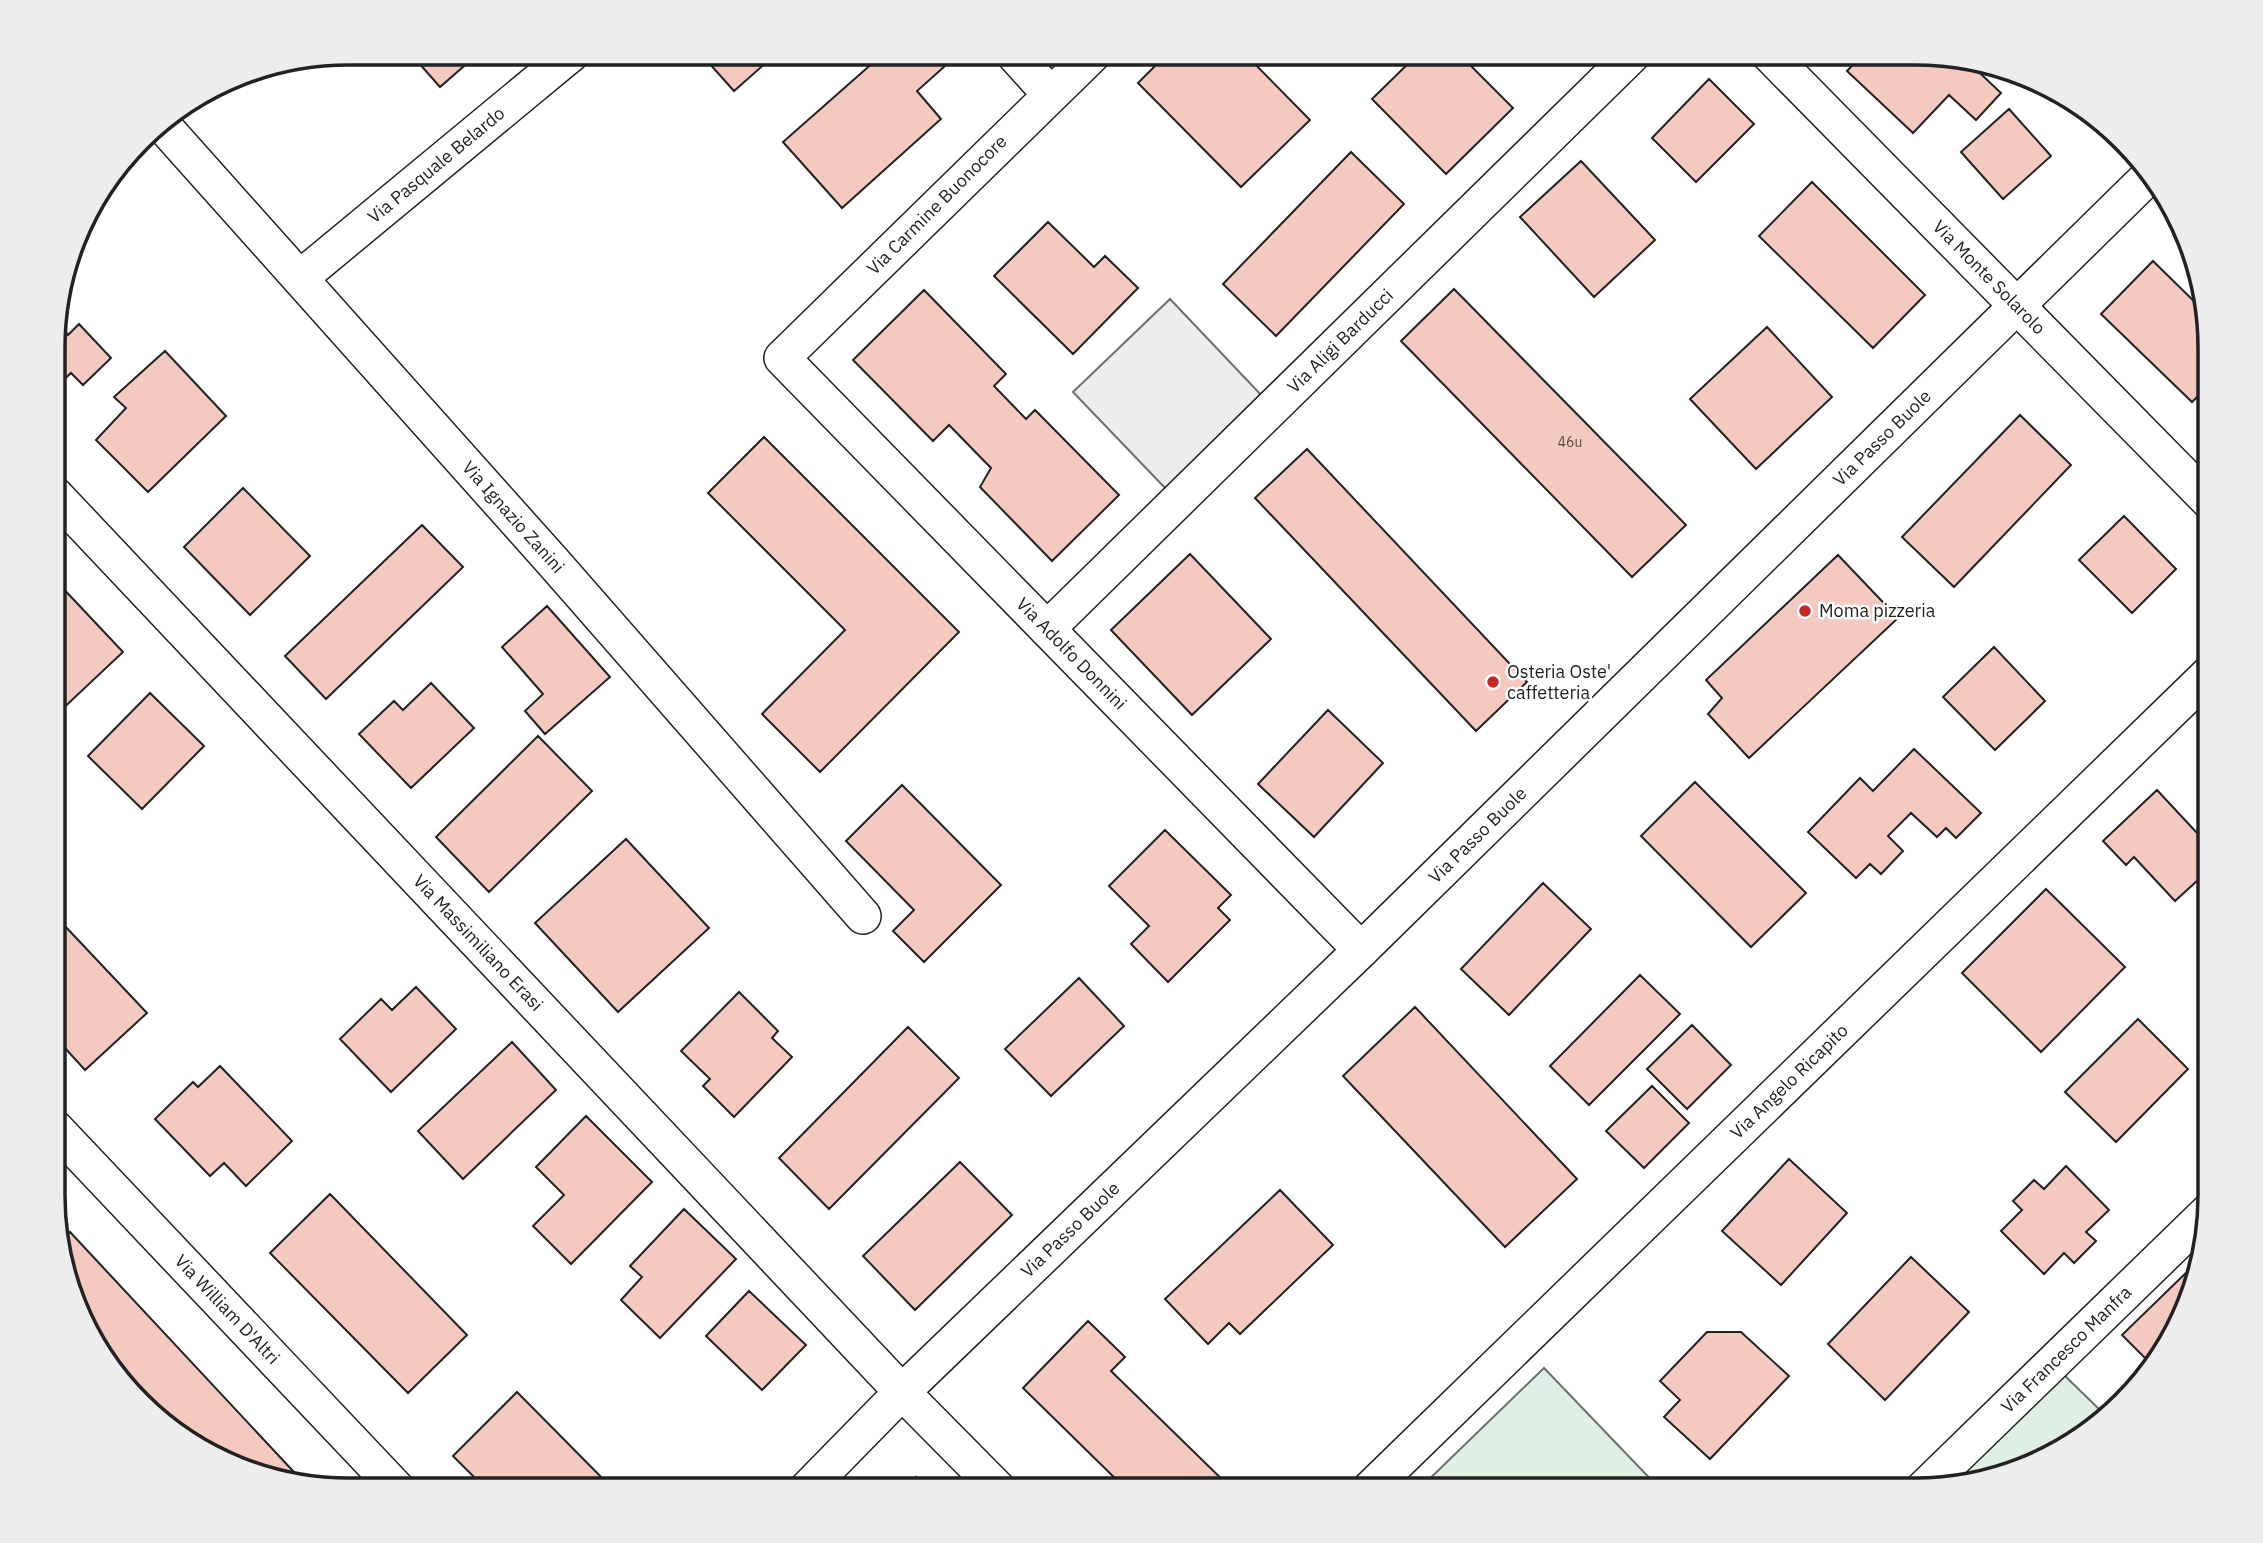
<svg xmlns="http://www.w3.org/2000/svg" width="2263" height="1543" font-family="'IBM Plex Sans',sans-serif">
<rect width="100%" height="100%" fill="#fff"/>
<!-- green -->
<path fill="#e0efe3" stroke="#6f6f6f" stroke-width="2" d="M1544 1368 1661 1490H1418Z
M2062 1373 2103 1413 2046 1460 1956 1481Z"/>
<!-- parking -->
<path fill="#ededed" stroke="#6f6f6f" stroke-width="2" d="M1170 299 1264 398 1167 490 1073 392Z"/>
<!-- building -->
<path fill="#f3c9c0" stroke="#222" stroke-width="2" d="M410 53H479L440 87Z
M700 53H777L734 91Z
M884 53H949L954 58 917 91 941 119 842 208 783 142Z
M1168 53H1244L1310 120 1241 187 1138 83Z
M1419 53H1458L1513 108 1446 174 1372 99Z
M1864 53H1934L1965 59 2001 93 1976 120 1949 95 1913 133 1847 71Z
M1709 79 1754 124 1696 182 1652 138Z
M2009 109 2051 156 2003 199 1961 152Z
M1351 152 1404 204 1276 336 1223 284Z
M1581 161 1655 240 1594 297 1520 217Z
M1812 182 1925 295 1873 348 1759 236Z
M1048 222 1094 267 1105 256 1138 288 1073 354 994 276Z
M2153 261 2205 312 2210 329V384L2192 402 2101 314Z
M1454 289 1686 525 1632 577 1401 341Z
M924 290 1006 374 994 386 1026 419 1035 410 1119 495 1052 561 980 487 991 468 949 425 933 441 853 360Z
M55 321 68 335 79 324 111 358 83 385 71 373 55 388Z
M1767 327 1832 397 1756 469 1690 399Z
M165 351 226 416 148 492 96 440 126 408 114 397Z
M2020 415 2071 465 1954 587 1902 537Z
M764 437 959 632 820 772 762 714 845 630 708 493Z
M1307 449 1527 682 1476 731 1255 498Z
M243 488 310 556 250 615 184 547Z
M2124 516 2176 569 2132 613 2079 560Z
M422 525 463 567 326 699 285 656Z
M1190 554 1271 639 1192 715 1111 630Z
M1838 555 1898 618 1749 758 1708 714 1722 698 1706 680Z
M58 583 123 652 55 716V585Z
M547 606 610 677 545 734 525 711 543 694 502 647Z
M1994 647 2045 701 1995 750 1943 697Z
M431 683 474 728 411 788 359 734 394 701 403 710Z
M150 693 204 746 142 809 88 756Z
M1328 710 1383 763 1314 837 1258 784Z
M538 736 592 791 489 892 436 837Z
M1914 749 1981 813 1956 838 1946 828 1937 837 1911 813 1888 836 1903 851 1881 874 1870 864 1856 878 1808 832 1860 778 1873 791Z
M1695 782 1806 893 1751 947 1641 836Z
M902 785 1001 885 924 962 893 931 914 910 846 841Z
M2157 790 2197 833 2210 827V869L2175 901 2134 857 2126 865 2103 841Z
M1165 830 1231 895 1218 908 1230 920 1168 982 1131 944 1149 926 1109 886Z
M626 839 709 928 618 1012 535 923Z
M1543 883 1591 929 1509 1015 1461 969Z
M2046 889 2125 967 2041 1052 1962 973Z
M63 924 147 1013 85 1070 55 1037V932Z
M1640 975 1680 1014 1589 1105 1550 1066Z
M1079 978 1124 1026 1051 1096 1005 1049Z
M416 987 456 1029 391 1092 340 1039 381 999 392 1010Z
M739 992 778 1031 772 1038 792 1057 734 1117 703 1086 710 1079 681 1051Z
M1415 1007 1577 1179 1505 1247 1343 1076Z
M2138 1019 2188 1069 2116 1142 2065 1092Z
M1692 1025 1731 1065 1687 1109 1647 1069Z
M908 1027 959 1078 829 1209 779 1158Z
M512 1042 556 1090 463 1179 418 1131Z
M220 1066 292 1141 246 1186 224 1163 210 1176 155 1119 193 1082 198 1087Z
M1652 1086 1689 1123 1644 1168 1606 1131Z
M586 1116 652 1182 571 1264 533 1226 564 1195 536 1167Z
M1789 1159 1847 1213 1781 1285 1722 1231Z
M960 1162 1012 1215 915 1310 863 1256Z
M2066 1166 2109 1210 2086 1232 2096 1241 2074 1263 2064 1253 2044 1274 2001 1231 2022 1210 2013 1201 2034 1180 2044 1189Z
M1280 1190 1333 1245 1240 1334 1229 1323 1208 1344 1165 1299Z
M330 1194 467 1335 408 1393 270 1253Z
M684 1209 736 1259 660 1338 621 1300 642 1277 630 1266Z
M70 1232 307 1486 252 1475 168 1430 92 1343 58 1243Z
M1911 1257 1969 1312 1885 1400 1828 1344Z
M2192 1267 2198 1274 2195 1291 2154 1367 2122 1335Z
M749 1291 806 1345 762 1390 706 1336Z
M1088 1321 1125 1357 1111 1371 1233 1490H1127L1023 1388Z
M1707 1332H1741L1789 1376 1710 1459 1664 1417 1680 1400 1660 1381Z
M517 1392 614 1490H487L453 1456Z
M916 1477 930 1490H903Z"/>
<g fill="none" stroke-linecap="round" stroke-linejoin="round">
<!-- street casing -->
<g stroke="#222" stroke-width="38">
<g id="street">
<path d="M1013 53 1050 94"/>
<path id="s1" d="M1094 53 782 358 1361 950"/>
<path id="s2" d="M1768 53 2210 502"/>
<path id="s3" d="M160 122 554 563 863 916"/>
<path id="s4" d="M300 278 572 53"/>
<path id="s5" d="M55 495 902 1392 999 1490"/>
<path id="s6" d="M1047 629 1634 53"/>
<path id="s7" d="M55 1128 398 1490"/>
<path id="s8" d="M1923 1489 2210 1210"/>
<path id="s9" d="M806 1490 902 1392 1361 950 2148 177"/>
<path id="s10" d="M1369 1490 2210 673"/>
</g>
</g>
<!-- street -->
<use href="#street" stroke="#fff" stroke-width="35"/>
</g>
<!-- markers -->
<g fill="#c62828" stroke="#fff" stroke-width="2.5">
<circle cx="1805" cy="611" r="7"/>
<circle cx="1493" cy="682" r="7"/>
</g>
<g text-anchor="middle" stroke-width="5" stroke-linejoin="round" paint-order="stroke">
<!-- number labels -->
<g font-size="14" fill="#564c4a">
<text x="1570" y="447">46u</text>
</g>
<!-- street labels -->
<g font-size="18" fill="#222" stroke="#fff">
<text dy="6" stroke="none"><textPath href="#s4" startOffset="177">Via Pasquale Belardo</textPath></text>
<text transform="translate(937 205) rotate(-45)" y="6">Via Carmine Buonocore</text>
<text dy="6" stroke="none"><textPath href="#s2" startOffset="315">Via Monte Solarolo</textPath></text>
<text dy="6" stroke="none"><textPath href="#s6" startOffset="411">Via Aligi Barducci</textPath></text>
<text dy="6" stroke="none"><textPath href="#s9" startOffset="1505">Via Passo Buole</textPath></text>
<text dy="6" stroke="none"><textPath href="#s3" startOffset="530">Via Ignazio Zanini</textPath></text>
<text dy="6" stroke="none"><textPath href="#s1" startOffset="850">Via Adolfo Donnini</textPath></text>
<text dy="6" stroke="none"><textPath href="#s9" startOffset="938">Via Passo Buole</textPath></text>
<text dy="6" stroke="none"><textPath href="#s5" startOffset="616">Via Massimiliano Erasi</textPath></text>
<text dy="6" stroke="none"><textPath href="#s10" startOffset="586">Via Angelo Ricapito</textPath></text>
<text dy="6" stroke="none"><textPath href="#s9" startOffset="371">Via Passo Buole</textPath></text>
<text dy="6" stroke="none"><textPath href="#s7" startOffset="250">Via William D'Altri</textPath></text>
<text dy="6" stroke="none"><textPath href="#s8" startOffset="200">Via Francesco Manfra</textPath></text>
</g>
<!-- poi labels -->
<g font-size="18" fill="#222" stroke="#fff" text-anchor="start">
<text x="1819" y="617">Moma pizzeria</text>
<text x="1507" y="678">Osteria Oste'<tspan x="1507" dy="21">caffetteria</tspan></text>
</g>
</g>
<!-- crop -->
<path d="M0 0H2263V1543H0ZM348 65H1915A283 283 0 0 1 2198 348V1195A283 283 0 0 1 1915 1478H348A283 283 0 0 1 65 1195V348A283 283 0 0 1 348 65Z" fill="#ededed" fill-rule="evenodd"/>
<path fill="none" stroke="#222" stroke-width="3.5" d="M348 65H1915A283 283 0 0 1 2198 348V1195A283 283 0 0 1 1915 1478H348A283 283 0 0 1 65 1195V348A283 283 0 0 1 348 65Z"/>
</svg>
